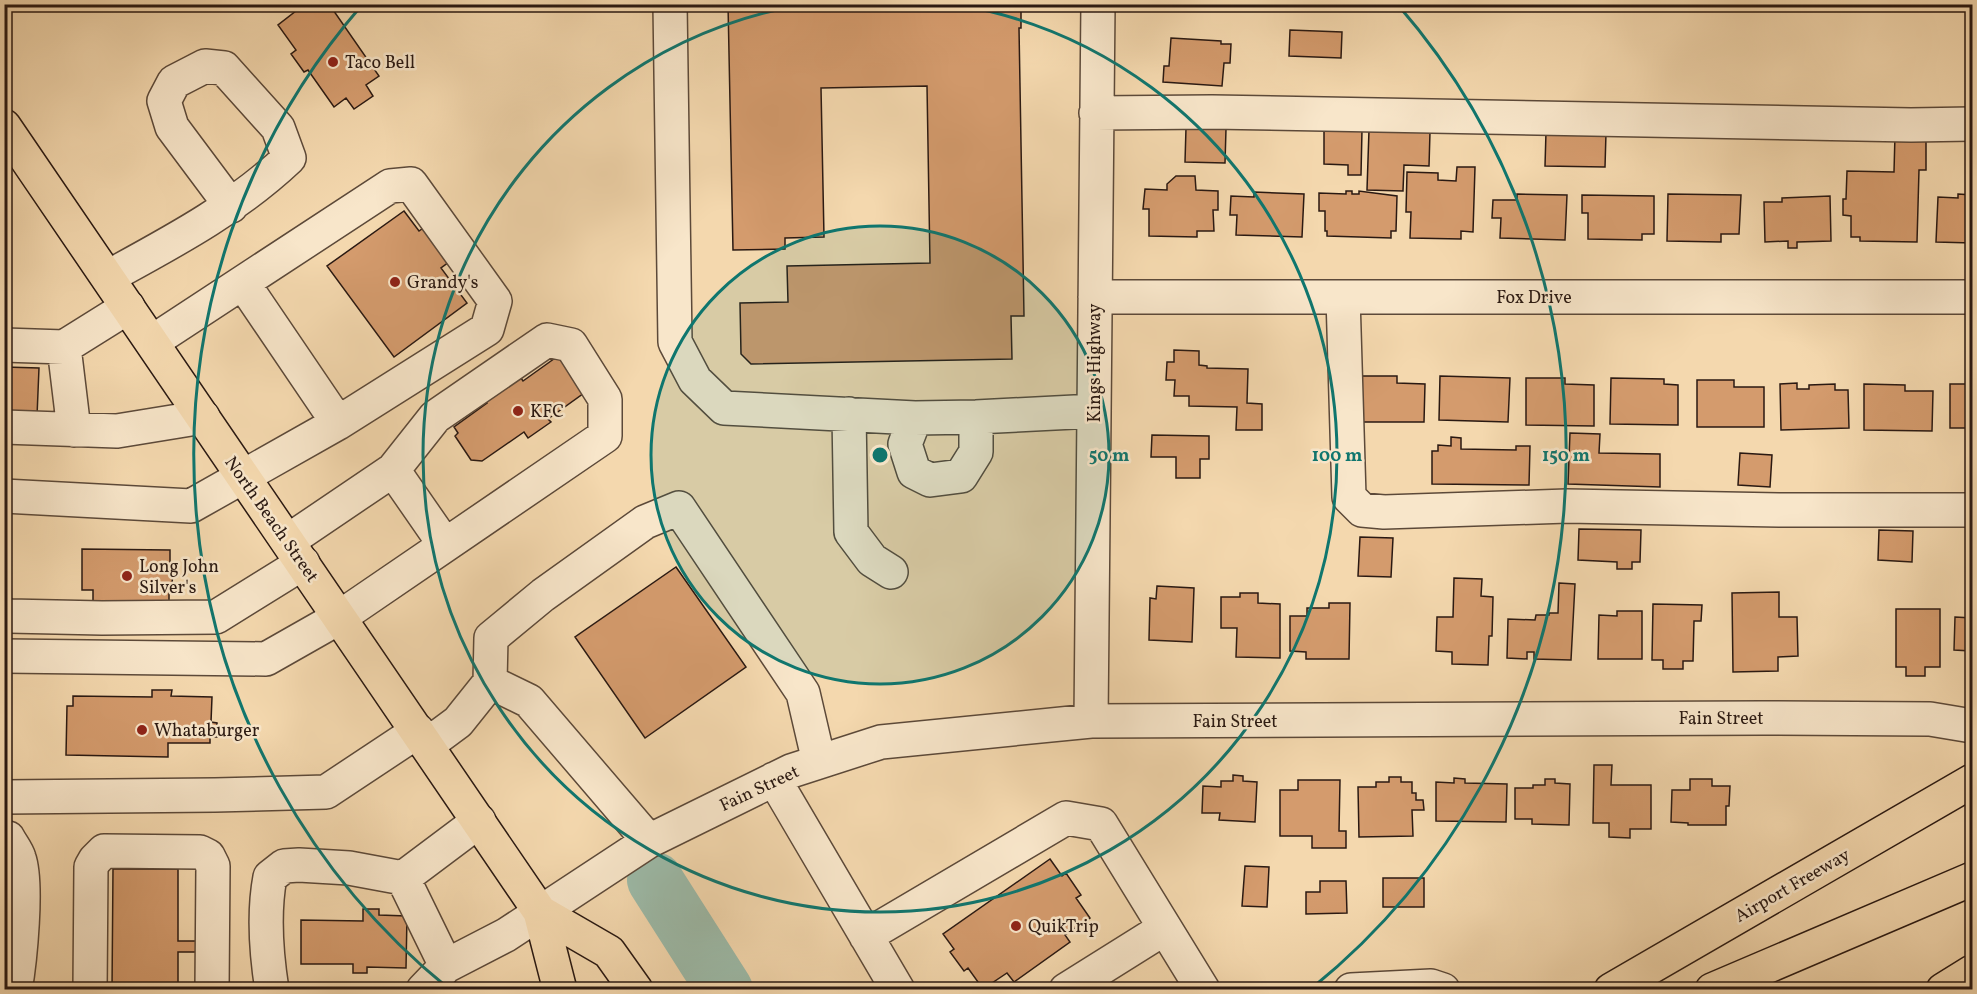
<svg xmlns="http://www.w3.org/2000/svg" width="1977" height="994" font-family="Vollkorn,serif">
<rect width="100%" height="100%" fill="#f4d8ae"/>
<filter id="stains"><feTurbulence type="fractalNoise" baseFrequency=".00333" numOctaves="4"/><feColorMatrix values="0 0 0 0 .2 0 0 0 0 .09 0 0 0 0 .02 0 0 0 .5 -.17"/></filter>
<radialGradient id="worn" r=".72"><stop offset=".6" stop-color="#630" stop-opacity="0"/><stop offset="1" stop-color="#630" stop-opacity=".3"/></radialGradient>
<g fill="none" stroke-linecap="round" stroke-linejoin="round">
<!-- river -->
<path stroke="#9cbaa8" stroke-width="56" d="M655 880 725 990"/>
</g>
<!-- building -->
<path fill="#d49b6d" stroke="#2a1912" stroke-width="1.5" d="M305 4H329L379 76 366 85 373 96 354 109 346 98 334 107 308 70 304 72 291 54 296 50 278 25Z
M728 4H1021V28H1019L1024 316H1011L1012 359 751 364 741 354 740 303 788 302 787 266 930 263 927 86 821 88 824 237 785 238V249L733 250Z
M1290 30 1342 32 1341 58 1289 56Z
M1171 38 1221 41V44H1231L1230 63H1224L1222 86 1163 82 1164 66H1169Z
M1186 128 1226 129 1225 163 1185 162Z
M1324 130H1362L1361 175H1348V165L1324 164Z
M1369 130 1430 132 1429 166 1404 165 1403 191 1367 190Z
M1546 132 1606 133 1605 167 1545 166Z
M1895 135 1926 136V170H1919L1917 242 1860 241V237H1851V216L1843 215V199H1846L1847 171 1894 172Z
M1457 167H1475L1473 232 1461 231V239L1410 238 1411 212H1406L1407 172 1438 173V180L1456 181Z
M1176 176H1195L1196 190 1218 191V210H1213L1214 231H1197V237L1149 236V209H1143L1145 189 1167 190V184Z
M1346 191H1352V194H1359V191L1397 196 1396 231H1391V238L1327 236V231H1325V211H1319V193L1346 194Z
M1254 192 1304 194 1302 237 1236 235 1237 215H1230L1231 196 1254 197Z
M1517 194 1567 195 1565 240 1500 238 1501 218H1492L1493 200H1517Z
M1668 194 1741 195 1739 234H1721V242L1667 241Z
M1958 194 1972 195V243L1936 242 1938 197 1958 198Z
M1582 195 1654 196V234H1642V240L1588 239V213H1582Z
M1830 196 1831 241 1797 242V248H1788V241L1765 242 1764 202H1782V198Z
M404 211 419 231 432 222 457 256 441 268 467 303 394 357 327 266Z
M1174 350 1199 351V365L1207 366V368L1248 369 1247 403 1262 404V430H1236L1237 407 1189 406V396H1174L1175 380H1166L1167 362H1174Z
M558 356 584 393 548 419 551 422 528 438 524 432 482 461 471 460 455 436 458 433 454 427 487 403 485 400 519 375 523 381Z
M4 367 39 368 37 416 4 415Z
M1358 376H1397V383L1425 384 1424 422H1356Z
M1440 376 1510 378 1508 422 1439 420Z
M1526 378H1565V384L1594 385V426L1526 425Z
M1611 378 1664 379V384L1678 385V425L1610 424Z
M1697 380H1734V387H1764V427H1697Z
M1797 383V389H1809V385L1835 384V390H1848L1849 428 1781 430 1780 384Z
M1864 384 1905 385V391H1933L1932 431 1864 430Z
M1950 384H1966V390H1972V428H1950Z
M1570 433 1600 434 1599 453 1660 454V487L1568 484Z
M1152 435 1209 436V459H1200V478H1176V457H1151Z
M1451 437 1461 438V449L1516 450V446H1530L1529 485 1432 484V451H1438V445L1451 446Z
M1740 453 1772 455 1770 487 1738 485Z
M1579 529 1641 530 1640 562H1632V569H1617V562L1578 560Z
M1879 530 1913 531 1912 562 1878 560Z
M1360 537 1393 538 1391 577 1358 576Z
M82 549 170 550V568H173L172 585H169V603H93V590H82Z
M676 567 746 667 645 738 575 637Z
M1454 578 1482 579 1481 596 1493 597 1492 636H1489L1488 665 1452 664V652L1436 651 1437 617H1453Z
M1559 583 1575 584 1571 660 1534 659V652H1527V659L1507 658 1508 619 1535 620 1536 615H1549V613H1558Z
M1157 586 1194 588 1192 642 1149 640 1150 598 1156 599Z
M1779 592V617H1797L1798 656 1778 657V671L1733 672 1732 593Z
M1240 593H1258V603L1280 604V658L1236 657 1237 628H1221V597H1240Z
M1329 603H1350L1349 659H1306V652L1290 651V616H1307V608H1329Z
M1653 604 1702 605 1701 621H1694L1693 661H1683V669H1663V660H1652Z
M1896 609H1940V667H1925V676H1906V667H1896Z
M1617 611H1642V659H1598L1599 615 1617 616Z
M1955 617 1972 618V658H1971V651L1954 650Z
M152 690H172L171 696 212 697 211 722 217 723V737H210V743H168V757L66 755 67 706H73V696L152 697Z
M1594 765H1612L1611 785H1651V829H1630V838L1609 837V823H1593Z
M1233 775 1243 776V781L1257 782 1255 822 1219 820 1220 813H1202L1203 786 1221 787V781H1233Z
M1389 777H1401V782H1412V793H1416V800H1423L1424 810H1412L1413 836 1359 837 1358 787H1376V782H1389Z
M1454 778 1465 779V783L1507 784 1506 822 1436 821V782L1454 783Z
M1545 779H1555V783L1570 784 1569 825 1532 824V819H1515V788H1533V785H1545Z
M1690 779H1712V786H1730L1729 806H1726V825H1688V823L1671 822 1672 790H1690Z
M1298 780H1340L1339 831H1346V848H1312V836H1280V790H1298Z
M1050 859 1062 876 1066 873 1081 895 1076 898 1090 918 1065 935 1070 942 1014 982 1007 973 983 989 968 968 964 971 950 952 954 949 943 934Z
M1245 866 1269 867 1267 907 1242 906Z
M113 869H178V941H202V952H178V990H112Z
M1383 878H1424V907H1383Z
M1320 881H1346L1347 913 1306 914V892H1320Z
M363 909H379V915L407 916 406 968 367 967V973H353V964H301V920L363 921Z"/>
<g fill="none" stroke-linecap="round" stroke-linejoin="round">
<!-- minor casing -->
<g stroke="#5c4939" stroke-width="36">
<path id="minor" d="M670 4 675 342 695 380 724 408 915 418 976 417 1094 411
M1096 113 1212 112 1911 125 1972 124
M108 277C172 242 235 209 289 158L278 128 224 68 205 66 174 82 164 101 172 127 231 206
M243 283 338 423
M1095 297H1972
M1343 297 1349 497 1362 510 1384 512 1567 506 1779 510H1972
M4 345 64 347 128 307
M64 347 74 430
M849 414 851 532 872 560 891 572
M915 418 905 444 914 472 930 480 961 476 976 452V417
M4 427 117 431 203 417
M393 470 445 545
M4 496 191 506 338 423 487 329 495 301 411 184 390 186 152 342
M4 614 9 616 102 618 216 617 303 563
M4 656 266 659 340 617 605 436V399L571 345 547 340 435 417 393 470 288 541
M490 682 529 701 649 841
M1091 721 1098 4
M427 745 458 722 490 682 491 638 543 595 645 522 679 508 803 693 819 762
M774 779 898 990
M4 797 215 795 326 792 418 731
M4 837 8 838C11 844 17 851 19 858 28 883 20 962 15 990
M403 878 446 966
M866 936 1066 818 1101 824 1203 990
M90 990 91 867 95 860 104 851 200 852 208 856 213 866 212 990
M272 990C266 952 263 914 270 877L284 866 299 865 349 868 403 878 479 821
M423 990 446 966 506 935 649 841 791 771 881 742 1091 721 1762 718 1930 719 1972 726
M1066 990 1165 928
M1351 990 1431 986 1443 990"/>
</g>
<!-- major casing -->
<g stroke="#2a1912" stroke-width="36">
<path id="major" d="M4 126 540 912 560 990
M540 912 609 952 636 990
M1611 990 1972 781"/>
</g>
<!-- highway casing -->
<g stroke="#2a1912" stroke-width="36">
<path id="highway" d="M1712 990 1972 879
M1943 990 1972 972"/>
</g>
<!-- minor -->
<use href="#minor" stroke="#f8e6ca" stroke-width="33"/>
<!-- major -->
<use href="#major" stroke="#f4d8ae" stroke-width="33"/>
<!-- highway -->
<use href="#highway" stroke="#f4d8ae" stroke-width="33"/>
</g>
<!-- distance rings -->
<circle cx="880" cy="455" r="229" fill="#0f766e" fill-opacity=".12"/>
<g fill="none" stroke="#0f766e" stroke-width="3">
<circle cx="880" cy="455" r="229"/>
<path d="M959 5A457 457 0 1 1 801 5"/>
<path d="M448 988A686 686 0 0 1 362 5M1398 5A686 686 0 0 1 1312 988"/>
</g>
<!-- markers -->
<g fill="#8f2418" stroke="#f8e6ca" stroke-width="2">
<circle cx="333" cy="62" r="6"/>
<circle cx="395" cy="282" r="6"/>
<circle cx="518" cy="411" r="6"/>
<circle cx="127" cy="576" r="6"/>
<circle cx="142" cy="730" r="6"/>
<circle cx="1016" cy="926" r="6"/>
</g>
<g text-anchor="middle" stroke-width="5" stroke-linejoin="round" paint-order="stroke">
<!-- poi labels -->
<g font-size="18" fill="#2a1912" stroke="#f8e6ca" text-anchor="start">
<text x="345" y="68">Taco Bell</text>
<text x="407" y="288">Grandy's</text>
<text x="530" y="417">KFC</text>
<text x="139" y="572">Long John<tspan x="139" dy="21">Silver's</tspan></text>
<text x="154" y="736">Whataburger</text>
<text x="1028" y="932">QuikTrip</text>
</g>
<!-- street labels -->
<g font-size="18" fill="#2a1912" stroke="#f8e6ca">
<text x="1534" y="303">Fox Drive</text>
<text transform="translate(1094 363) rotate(-90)" y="6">Kings Highway</text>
<text transform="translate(272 519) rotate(55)" y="6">North Beach Street</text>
<text x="1721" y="724">Fain Street</text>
<text x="1235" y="727">Fain Street</text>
<text transform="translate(759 788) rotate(-25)" y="6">Fain Street</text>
<text transform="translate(1792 885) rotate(-30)" y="6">Airport Freeway</text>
</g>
</g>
<circle cx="880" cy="455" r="9" fill="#0f766e" stroke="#f8e6ca" stroke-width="3"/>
<g font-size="18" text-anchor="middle" font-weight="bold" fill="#0f766e" stroke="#f8e6ca" stroke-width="5" stroke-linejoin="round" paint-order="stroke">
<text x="1109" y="461">50 m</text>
<text x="1337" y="461">100 m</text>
<text x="1566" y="461">150 m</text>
</g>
<!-- margin -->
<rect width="1977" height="994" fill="none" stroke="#f4d8ae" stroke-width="24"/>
<rect x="6" y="6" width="1965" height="982" fill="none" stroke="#2a1912" stroke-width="3"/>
<rect x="12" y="12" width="1953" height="970" fill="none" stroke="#2a1912" stroke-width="1.5"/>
<rect width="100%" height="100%" filter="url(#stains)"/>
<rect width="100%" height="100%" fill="url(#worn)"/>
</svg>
